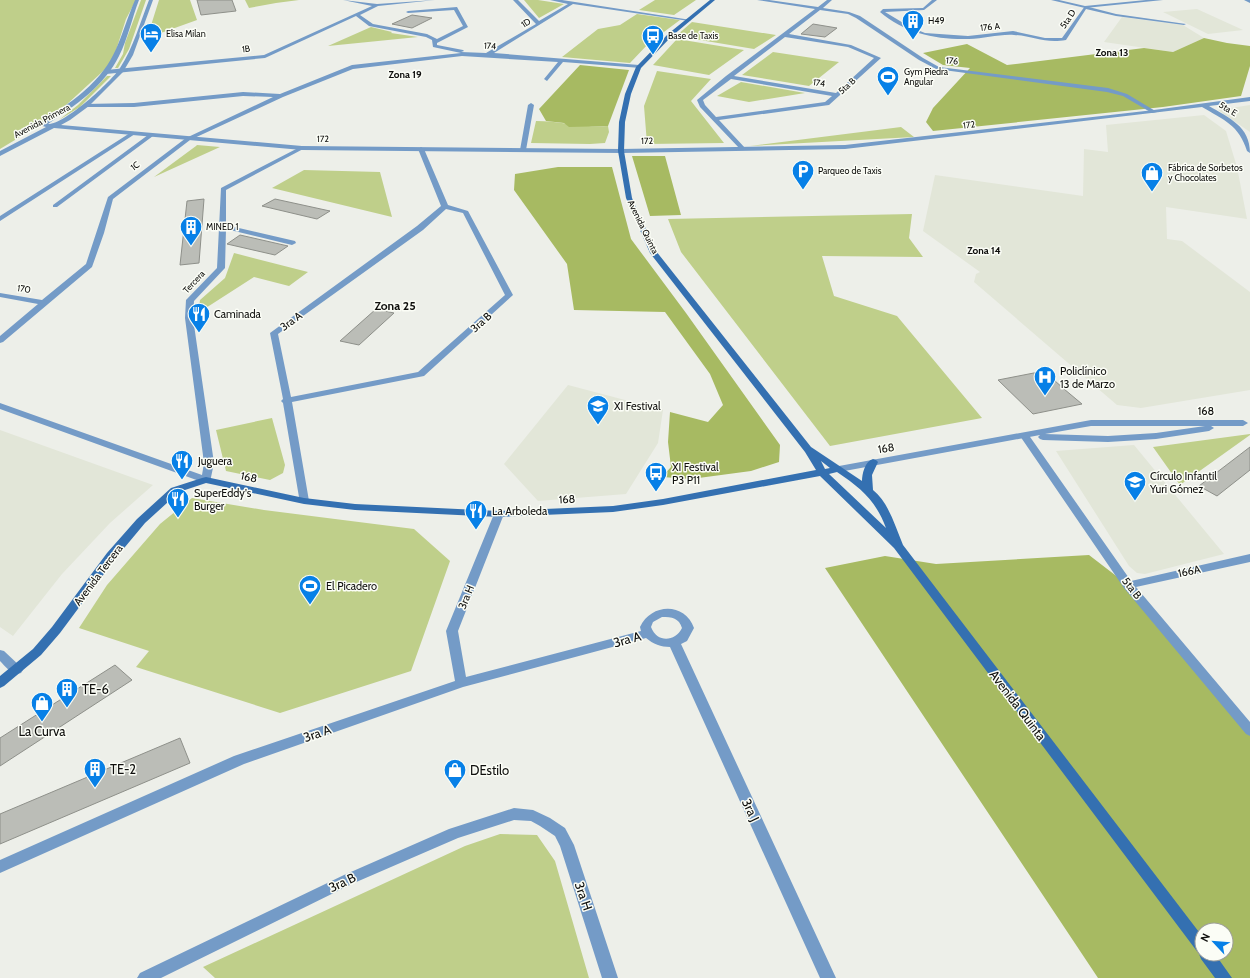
<svg xmlns="http://www.w3.org/2000/svg" width="1250" height="978" font-family="Cabin,sans-serif">
<rect width="100%" height="100%" fill="#edefe9"/>
<!-- built -->
<path fill="#e2e6d8" d="M1197 9 1243 30 1208 34 1163 12Z
M1122 17 1183 25 1204 38 1173 52 1104 42Z
M1250 105V132L1218 110Z
M1204 115 1226 131 1237 167 1247 219 1166 207 1167 239 1182 241 1250 292V390L1141 408 1117 405 974 282 976 274 980 272 923 231 935 175 1083 196 1084 149 1108 152 1106 125Z
M568 385 663 410 658 443 626 494 538 501 504 464Z
M0 430 153 485 110 523 62 574 13 636 0 627Z
M1134 445 1224 554 1145 574 1137 573 1129 566 1056 451Z"/>
<!-- green -->
<path fill="#bfcf8a" d="M0 0H136L126 19 112 63 53 117 0 149Z
M141 0H146L129 49 118 68H115L123 54 125 43Z
M159 0H190L197 20 147 38Z
M245 0H299L276 3 249 8Z
M524 0H538L564 4 539 18Z
M655 0H696L674 15 639 10Z
M637 14 680 20 649 43 630 63 562 57 598 29 620 25Z
M692 22 776 35 754 49 676 36Z
M371 27 392 32 391 33 418 37 328 46Z
M677 39 744 50 709 75 653 65Z
M773 52 839 62 809 86 742 75Z
M657 71 711 79 691 101 724 143 647 144 644 106Z
M107 76H111L80 107 59 120 78 105Z
M741 82 805 93 749 102 717 96Z
M536 121C560 121 584 128 608 126L609 132 605 143 590 144 531 143Z
M901 127 914 137 750 146Z
M197 145 220 147 154 177 196 146Z
M304 170 380 172 392 217 272 188Z
M912 214 909 238 923 257 822 256 834 296 897 316 982 418 830 446 681 252 668 219Z
M234 253 308 272 289 286 254 277 198 313 200 300 225 278Z
M272 418 285 465 283 473 270 480 226 471 216 430Z
M1250 434V435L1180 485 1153 447Z
M192 498 264 510 414 529 450 561 411 671 280 713 136 667 149 651 79 628 107 585 160 524Z
M500 834 537 835 555 861 589 978H215L203 967 465 846Z"/>
<!-- forest -->
<path fill="#a7ba62" fill-rule="evenodd" d="M1204 38 1227 43 1250 46V66L1241 96 1163 107 933 131 926 122 933 108 970 68 943 65 923 53 967 44 1007 65 1144 48 1173 52Z
M580 65 629 70 608 126 569 127 564 123 546 121 539 109Z
M632 156H665L681 215 650 216Z
M558 167H612L631 239 686 313 780 445 779 462 751 471 691 479 662 477 671 467 668 442 670 412 708 422 723 405 710 374 665 312 574 310 567 264 514 190 515 174Z
M1089 555 1128 585 1250 731V978H1098L825 568 885 556 936 564ZM1202 930H1226V954H1202Z"/>
<!-- building -->
<path fill="#bbbdb7" stroke="#8e908a" d="M197 0H232L236 11 201 15Z
M412 15 432 18 412 28 392 24Z
M813 24 837 28 825 37 801 34Z
M204 199 199 263 180 265 187 201Z
M275 199 330 211 317 219 262 206Z
M240 235 288 246 275 255 227 244Z
M376 309 394 313 359 345 340 341Z
M1044 371 1064 389 1082 404 1033 414 998 380Z
M1250 447V470L1217 496 1199 486Z
M115 665 132 680 0 766V738Z
M180 738 190 763 0 844V814Z"/>
<g fill="none" stroke-linecap="round" stroke-linejoin="round">
<!-- minor -->
<path fill="#749bc7" fill-rule="evenodd" d="M343 0 377 4 435 0 378 6 360 15 373 24 427 34 437 39 463 26 454 10 408 13 406 12 408 11 457 7 468 27 437 43V45L463 50 464 51 461 52 486 53 536 24 513 0H518L539 21 568 4 550 0H562L691 20 689 21 573 4 494 53 639 65 641 66V68L563 62 547 81 544 79 558 62 462 56 353 69 283 97 190 140 113 199 104 233 92 267 3 342 0 343V336L38 304 0 297V293L42 300 86 264 108 197 186 138 273 97 243 96 134 107H87L85 106V104L134 103 243 92 280 94 352 65 461 53 433 47 432 40 426 37 369 26 356 16 265 58 106 74 103 72 106 70 264 55 372 6Z
M757 0H769L818 7 827 0H832L823 8 849 12 860 16 923 58 939 67 1108 88 1127 94 1157 112 1152 113 1123 96 1107 92 936 69 919 60 856 18 848 14 820 10 789 34 851 45 881 58 829 105 719 120 746 149 741 150 700 107 697 100 726 76 815 9ZM785 37 848 47 874 58 836 93 734 76ZM731 79 832 96 825 102 716 117 705 105 703 100Z
M932 0H937L924 10 885 12 910 27 925 33 968 36 1013 31 1045 38H1062L1085 6 1116 14 1186 24 1184 25 1116 16 1086 9 1066 40C1045 44 1034 36 1014 35 999 34 984 39 969 39 937 40 904 33 880 12L883 9 923 8Z
M1244 0H1250V3Z
M531 103 534 105 526 150 523 152 520 150 528 105Z
M130 133 135 134 0 221V216Z
M148 135 153 136 57 207H53V205Z
M300 147 305 148 226 190V225L295 241 296 243 292 245 226 229 225 268 194 301 193 318 214 463 210 482H202L0 409V403L202 475 204 463 185 318 186 300 217 268 221 188Z
M421 147 424 149 448 205 468 211 513 295 424 376 292 402 309 501 308 503H300L283 403 281 401 283 399 270 333 417 226 441 206 418 149ZM446 209 463 213 505 295 418 372 291 397 278 334 423 230Z
M1025 433 1028 434 1131 581 1250 554V562L1136 587 1250 722V736L1246 734 1124 588 1020 436Z
M499 511 504 514 458 631 466 677 641 631 640 627C651 603 685 602 694 628L687 641 681 644 836 978H820L670 647C661 647 653 644 646 638L463 687 244 764 0 873V860L234 756 455 681 446 631 494 514ZM662 617C672 617 679 618 682 628 675 642 657 643 651 627L653 622Z
M0 650 4 651 21 667 23 670 21 673C12 676 6 667 0 661Z
M514 808 533 810 550 818 565 828 574 845 618 978H602L560 846 555 836 540 826 531 821 514 820 458 838 354 883 161 978H137L140 973 344 875 449 829Z"/>
<!-- tertiary -->
<path fill="#749bc7" fill-rule="evenodd" d="M135 0H139C132 18 128 38 119 56 105 85 75 106 48 124 64 125 111 82 120 68 133 48 140 23 149 0H153L133 55 123 72 89 106 70 120 61 125 302 146 621 149 845 145 1154 110 1250 97V101L1209 106C1229 118 1250 126 1250 153L1247 151C1239 125 1224 120 1202 107L845 149 621 153 302 150 54 128 0 156V151L46 127 39 125C52 113 70 104 83 92 118 62 118 40 135 0Z
M1051 0H1059L1085 6 1146 0H1163L1085 8Z
M1091 420H1243L1248 423 1243 426H1211L1214 428 1209 431 1156 439 1108 442 1043 440 1040 439 1038 437 1040 435 839 472 834 469 839 466ZM1091 426H1205L1156 433 1108 436 1045 434Z"/>
<!-- secondary -->
<path fill="#3470b1" fill-rule="evenodd" d="M710 0H715L672 36 641 68 631 94 625 122 624 151 632 198 656 251 811 447 862 481C862 474 865 461 873 459L876 460 878 462 872 475 873 490C889 503 895 526 903 545L1202 936V954H1215L1232 978H1215L1201 959 1199 954 894 548 820 476 663 505 613 512 499 517 355 510 304 504 206 483 179 492 145 523 115 559 60 633 41 655 4 686 0 688V676L33 649 52 627 107 553 137 519 171 488 202 478 206 477 304 498 355 504 499 511 613 506 663 499 816 470 805 452 650 253 626 198 618 151 619 122 625 94 636 67 668 34ZM821 461 830 468 825 469ZM837 472C861 488 876 501 886 528L829 474Z"/>
</g>
<!-- icons -->
<defs>
<g id="building-pin" transform="scale(1.15)"><path d="M0 17L-7.5 6A9.5 9.5 0 1 1 7.5 6Z" fill="#0780e7" stroke="#fbfdf6"/><path d="M-4-6H4V6H1V3H-1V6H-4ZM-2.5-4.3h1.7v1.8h-1.7ZM.8-4.3h1.7v1.8H.8ZM-2.5-1h1.7V.8h-1.7ZM.8-1h1.7V.8H.8Z" fill="#fff"/></g>
<g id="hotel-pin" transform="scale(1.15)"><path d="M0 17L-7.5 6A9.5 9.5 0 1 1 7.5 6Z" fill="#0780e7" stroke="#fbfdf6"/><path d="M-6-4.5h1.5V1H6V5H4.5V3h-9V5H-6ZM-4 0a1.8 1.8 0 1 1 3.6 0ZM.5 0V-2.5h3Q6-2.5 6 0Z" fill="#fff"/></g>
<g id="bus-pin" transform="scale(1.15)"><path d="M0 17L-7.5 6A9.5 9.5 0 1 1 7.5 6Z" fill="#0780e7" stroke="#fbfdf6"/><path d="M-5-6H5V4H4V6H2V4H-2V6H-4V4H-5ZM-3.5-4V0h7V-4ZM-3.5 1.2v1.5H-2V1.2ZM2 1.2v1.5H3.5V1.2Z" fill="#fff"/></g>
<g id="stadium-pin" transform="scale(1.15)"><path d="M0 17L-7.5 6A9.5 9.5 0 1 1 7.5 6Z" fill="#0780e7" stroke="#fbfdf6"/><path d="M0-5a6.5 5 0 1 0 0 10a6.5 5 0 1 0 0-10ZM-3.5-1.8h7v3.6h-7Z" fill="#fff"/></g>
<g id="parking-pin" transform="scale(1.15)"><path d="M0 17L-7.5 6A9.5 9.5 0 1 1 7.5 6Z" fill="#0780e7" stroke="#fbfdf6"/><path d="M-3.5-5.5H1a3.5 3.5 0 0 1 0 7H-1V5.5H-3.5ZM-1-3.4V-.6H.8a1.4 1.4 0 0 0 0-2.8Z" fill="#fff"/></g>
<g id="shop-pin" transform="scale(1.15)"><path d="M0 17L-7.5 6A9.5 9.5 0 1 1 7.5 6Z" fill="#0780e7" stroke="#fbfdf6"/><path d="M-5-2.5h2.3a2.7 3.5 0 0 1 5.4 0H5L5.5 6h-11ZM-1.5-2.5h3a1.5 2.3 0 0 0-3 0Z" fill="#fff"/></g>
<g id="restaurant-pin" transform="scale(1.15)"><path d="M0 17L-7.5 6A9.5 9.5 0 1 1 7.5 6Z" fill="#0780e7" stroke="#fbfdf6"/><path d="M-5-6h1v4h1v-4h1v4h1v-4h1v5L-1.5 .5V6h-2V.5L-5-1ZM5-6V6H3V1.5H1.5Q1.5-4 5-6Z" fill="#fff"/></g>
<g id="hospital-pin" transform="scale(1.15)"><path d="M0 17L-7.5 6A9.5 9.5 0 1 1 7.5 6Z" fill="#0780e7" stroke="#fbfdf6"/><path d="M-5-5h3v3.5h4V-5h3V5h-3V1.5h-4V5h-3Z" fill="#fff"/></g>
<g id="school-pin" transform="scale(1.15)"><path d="M0 17L-7.5 6A9.5 9.5 0 1 1 7.5 6Z" fill="#0780e7" stroke="#fbfdf6"/><path d="M0-5L7-2L0 1L-7-2ZM-4 1L0 2.5L4 1V4Q0 6-4 4Z" fill="#fff"/></g>
</defs>
<g fill-rule="evenodd">
<use href="#building-pin" x="913" y="21"/>
<use href="#hotel-pin" x="151" y="34"/>
<use href="#bus-pin" x="653" y="36"/>
<use href="#stadium-pin" x="888" y="77"/>
<use href="#parking-pin" x="803" y="171"/>
<use href="#shop-pin" x="1152" y="173"/>
<use href="#building-pin" x="191" y="227"/>
<use href="#restaurant-pin" x="199" y="314"/>
<use href="#hospital-pin" x="1045" y="377"/>
<use href="#school-pin" x="598" y="406"/>
<use href="#restaurant-pin" x="182" y="461"/>
<use href="#bus-pin" x="656" y="473"/>
<use href="#school-pin" x="1135" y="482"/>
<use href="#restaurant-pin" x="178" y="499"/>
<use href="#restaurant-pin" x="476" y="511"/>
<use href="#stadium-pin" x="310" y="586"/>
<use href="#building-pin" x="67" y="689"/>
<use href="#shop-pin" x="42" y="703"/>
<use href="#building-pin" x="95" y="769"/>
<use href="#shop-pin" x="455" y="770"/>
</g>
<g text-anchor="middle" stroke-width="3" stroke-linejoin="round" paint-order="stroke">
<!-- far-street labels -->
<g font-size="9" fill="#0f0f0d" stroke="#fbfdf6">
<text transform="translate(1068 19) rotate(-57)" y="3">5ta D</text>
<text transform="translate(526 23) rotate(-33)" y="3">1D</text>
<text transform="translate(990 27) rotate(-6)" y="3">176 A</text>
<text transform="translate(490 46) rotate(3)" y="3">174</text>
<text transform="translate(246 49) rotate(-6)" y="3">1B</text>
<text transform="translate(952 61) rotate(7)" y="3">176</text>
<text transform="translate(819 83) rotate(9)" y="3">174</text>
<text transform="translate(847 86) rotate(-42)" y="3">5ta B</text>
<text transform="translate(1228 109) rotate(31)" y="3">5ta E</text>
<text transform="translate(42 121) rotate(-28)" y="3">Avenida Primera</text>
<text transform="translate(969 125) rotate(-7)" y="3">172</text>
<text transform="translate(323 139) rotate(1)" y="3">172</text>
<text transform="translate(647 141) rotate(-1)" y="3">172</text>
<text transform="translate(135 166) rotate(-37)" y="3">1C</text>
<text transform="translate(643 227) rotate(64)" y="3">Avenida Quinta</text>
<text transform="translate(194 282) rotate(-47)" y="3">Tercera</text>
<text transform="translate(24 289) rotate(9)" y="3">170</text>
</g>
<!-- far-poi labels -->
<g font-size="9" fill="#0f0f0d" stroke="#fbfdf6" text-anchor="start">
<text x="928" y="24">H49</text>
<text x="166" y="37">Elisa Milan</text>
<text x="668" y="39">Base de Taxis</text>
<text x="904" y="75">Gym Piedra<tspan x="904" dy="10">Angular</tspan></text>
<text x="1168" y="171">Fábrica de Sorbetos<tspan x="1168" dy="10">y Chocolates</tspan></text>
<text x="818" y="174">Parqueo de Taxis</text>
<text x="206" y="230">MINED 1</text>
</g>
<!-- far-neighbourhood labels -->
<g font-size="10" font-weight="bold" fill="#0f0f0d" stroke="#fbfdf6">
<text x="1112" y="56">Zona 13</text>
<text x="405" y="78">Zona 19</text>
<text x="984" y="254">Zona 14</text>
</g>
<!-- poi labels -->
<g font-size="11" fill="#0f0f0d" stroke="#fbfdf6" text-anchor="start">
<text x="214" y="318">Caminada</text>
<text x="1060" y="375">Policlínico<tspan x="1060" dy="13">13 de Marzo</tspan></text>
<text x="614" y="410">XI Festival</text>
<text x="198" y="465">Juguera</text>
<text x="672" y="471">XI Festival<tspan x="672" dy="13">P3 P11</tspan></text>
<text x="1150" y="480">Círculo Infantil<tspan x="1150" dy="13">Yuri Gómez</tspan></text>
<text x="194" y="497">SuperEddy's<tspan x="194" dy="13">Burger</tspan></text>
<text x="492" y="515">La Arboleda</text>
<text x="326" y="590">El Picadero</text>
</g>
<!-- street labels -->
<g font-size="11" fill="#0f0f0d" stroke="#fbfdf6">
<text transform="translate(291 321) rotate(-36)" y="4">3ra A</text>
<text transform="translate(481 322) rotate(-42)" y="4">3ra B</text>
<text x="1206" y="415">168</text>
<text transform="translate(886 448) rotate(-9)" y="4">168</text>
<text transform="translate(249 477) rotate(12)" y="4">168</text>
<text transform="translate(567 499) rotate(-3)" y="4">168</text>
<text transform="translate(1189 571) rotate(-12)" y="4">166A</text>
<text transform="translate(98 575) rotate(-53)" y="4">Avenida Tercera</text>
<text transform="translate(1132 588) rotate(52)" y="4">5ta B</text>
<text transform="translate(466 597) rotate(-68)" y="4">3ra H</text>
</g>
<!-- neighbourhood labels -->
<g font-size="12" font-weight="bold" fill="#0f0f0d" stroke="#fbfdf6">
<text x="395" y="310">Zona 25</text>
</g>
<!-- near-street labels -->
<g font-size="13" fill="#0f0f0d" stroke="#fbfdf6">
<text transform="translate(627 639) rotate(-15)" y="5">3ra A</text>
<text transform="translate(1018 705) rotate(53)" y="5">Avenida Quinta</text>
<text transform="translate(317 733) rotate(-19)" y="5">3ra A</text>
<text transform="translate(751 810) rotate(65)" y="5">3ra J</text>
<text transform="translate(342 882) rotate(-25)" y="5">3ra B</text>
<text transform="translate(584 896) rotate(71)" y="5">3ra H</text>
</g>
<!-- near-poi labels -->
<g font-size="13" fill="#0f0f0d" stroke="#fbfdf6" text-anchor="start">
<text x="82" y="694">TE-6</text>
<text x="42" y="736" text-anchor="middle">La Curva</text>
<text x="110" y="774">TE-2</text>
<text x="470" y="775">DEstilo</text>
</g>
</g>
<!-- north arrow -->
<g transform="translate(1214 942) rotate(296)"><circle r="19" fill="#fbfdf6" stroke="#9d9e99"/>
<path d="M0-3L7 15L0 10L-7 15Z" fill="#0780e7"/>
<text y="-6" font-size="11" font-weight="bold" text-anchor="middle" fill="#0f0f0d">N</text>
</g>
</svg>
